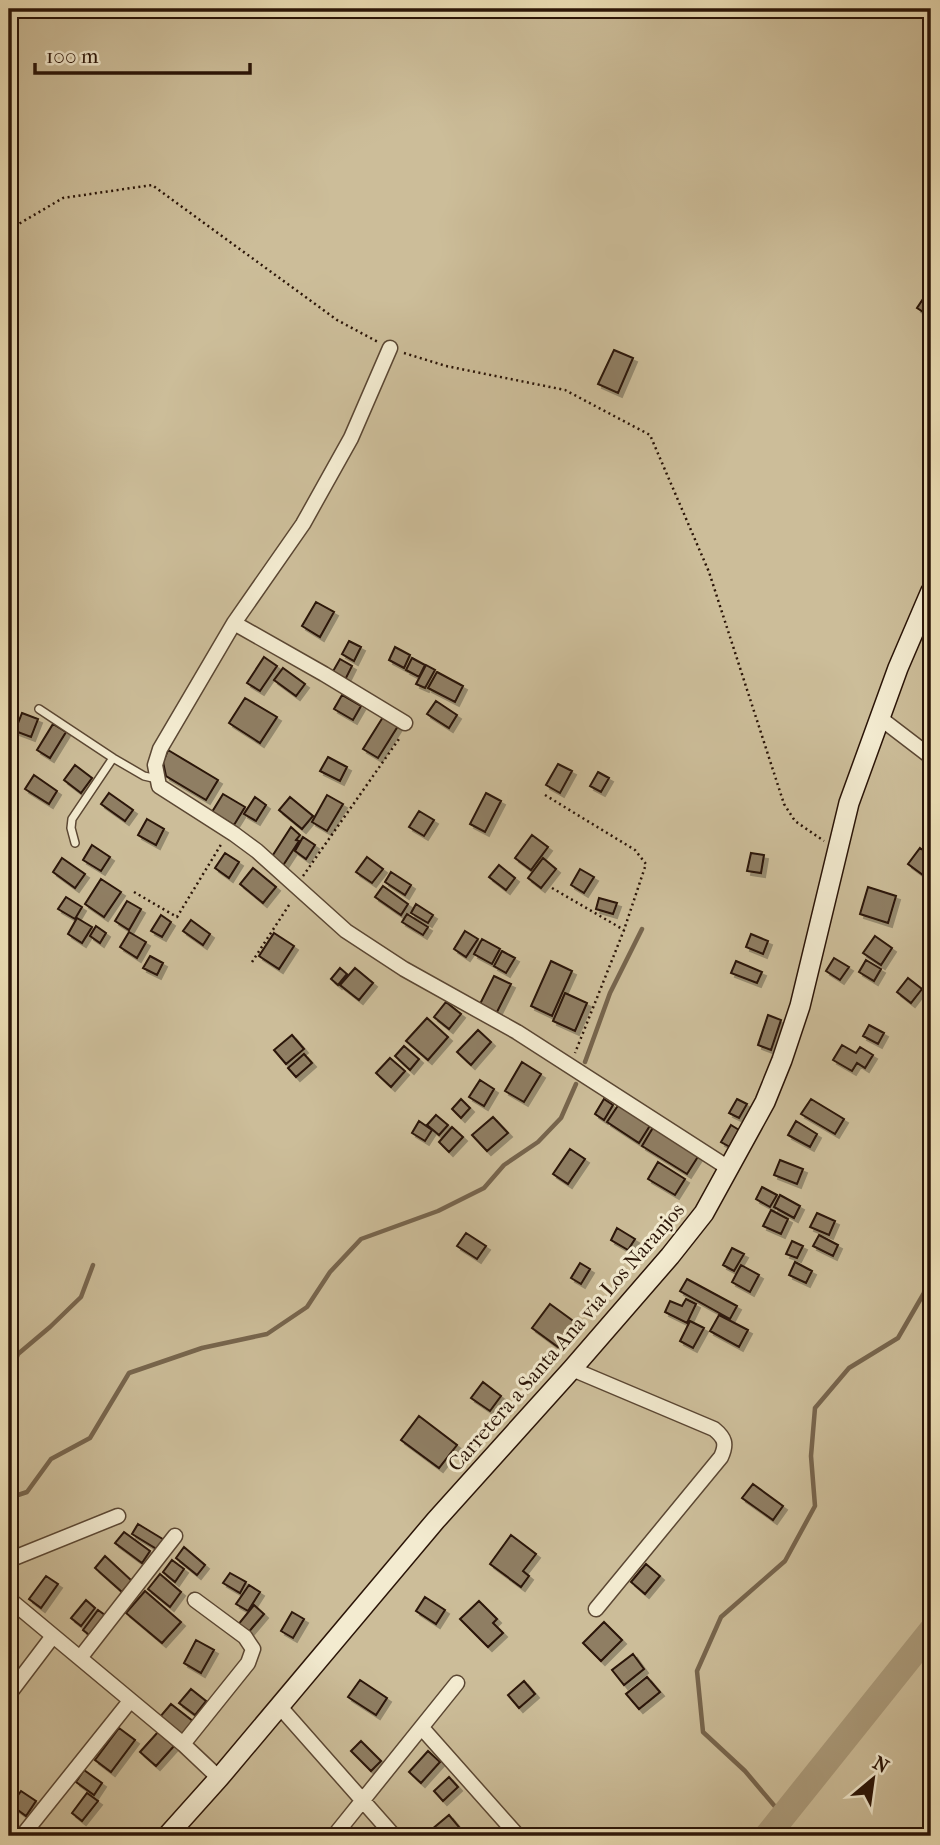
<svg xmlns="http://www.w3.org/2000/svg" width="940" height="1845" font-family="'IM FELL French Canon',serif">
<defs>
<filter id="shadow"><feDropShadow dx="4" dy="4" stdDeviation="0" flood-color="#0004"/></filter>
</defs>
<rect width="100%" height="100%" fill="#ede0b7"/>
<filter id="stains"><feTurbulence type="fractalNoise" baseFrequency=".00286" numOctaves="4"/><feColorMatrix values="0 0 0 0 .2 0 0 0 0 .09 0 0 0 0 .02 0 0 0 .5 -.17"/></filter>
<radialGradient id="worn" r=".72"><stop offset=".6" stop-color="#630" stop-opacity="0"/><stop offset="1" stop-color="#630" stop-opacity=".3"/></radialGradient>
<!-- green -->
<path fill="#ccbd99" stroke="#7b6850" stroke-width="2" d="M9 9H931V1836H9Z"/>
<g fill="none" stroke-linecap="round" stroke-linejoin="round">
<!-- stream -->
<path stroke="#77654d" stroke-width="4.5" d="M585 1062 610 993 642 929
M9 1378 18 1354 50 1327 81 1297 93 1265
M9 1498 27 1492 51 1459 90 1438 129 1373 202 1348 267 1334 307 1307 330 1272 361 1239 438 1211 484 1188 504 1165 538 1142 561 1118 576 1084
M783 1816 745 1771 703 1732 697 1671 721 1617 785 1561 815 1506 811 1456 815 1408 849 1368 898 1338 924 1293 931 1227"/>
<!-- river -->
<path stroke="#ab9b7b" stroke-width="26" d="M767 1836 931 1631"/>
</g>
<!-- building -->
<path fill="#8f7e63" stroke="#2a1407" stroke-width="2" filter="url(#shadow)" d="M923 299 931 305V317L917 308Z
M614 350 633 358 618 393 598 384Z
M316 602 334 612 320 637 302 626Z
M349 641 361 647 354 661 342 654Z
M395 647 410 655 404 668 389 660Z
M264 657 277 666 260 691 247 683Z
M412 658 425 665 419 677 406 670Z
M340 659 352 666 345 680 332 673Z
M426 665 435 670 425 688 416 684Z
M283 668 305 684 296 696 274 680Z
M437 672 463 686 455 702 428 688Z
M342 695 361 706 353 720 334 709Z
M245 698 277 717 260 743 229 723Z
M436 701 457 715 449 728 427 714Z
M22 713 38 719 31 737 15 731Z
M383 717 398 726 378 758 363 749Z
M53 724 66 732 50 758 37 750Z
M168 750 218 780 206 800 166 776 163 762Z
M328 757 347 767 340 781 320 771Z
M558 764 572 771 560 793 546 785Z
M75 765 92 778 81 793 64 780Z
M598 772 609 778 601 792 590 786Z
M34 775 57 791 49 804 25 789Z
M109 793 133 810 125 821 101 804Z
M486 793 501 801 485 832 470 824Z
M223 794 245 807 234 825 212 812Z
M327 795 343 804 327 831 312 822Z
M255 797 266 805 256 821 244 814Z
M290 797 313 816 302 829 279 810Z
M419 811 434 820 424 836 409 827Z
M147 819 164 829 156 845 138 835Z
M291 827 300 835 296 840 299 841 282 867 271 858Z
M532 835 548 847 531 870 515 858Z
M303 837 315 845 306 859 295 851Z
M92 845 110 857 101 871 83 860Z
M920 848 931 856V881L908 864Z
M225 853 239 862 229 878 215 868Z
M751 853 764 855 761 873 747 871Z
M367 857 383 869 372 883 356 872Z
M62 858 85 874 75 888 53 872Z
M543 858 556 869 541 888 528 878Z
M499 865 515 878 506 890 489 877Z
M253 868 276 887 263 903 240 884Z
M580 869 594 877 584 893 571 885Z
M391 872 411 885 405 895 385 882Z
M101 879 121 892 104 917 85 904Z
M383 886 408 904 401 915 375 897Z
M868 887 896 896 888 923 860 914Z
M66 897 82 907 75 919 58 909Z
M599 898 617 903 613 914 596 909Z
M127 901 141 909 129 930 115 921Z
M416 904 433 915 428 923 411 913Z
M407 914 428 927 423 935 402 922Z
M161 915 171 922 162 937 151 931Z
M77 918 92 927 82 943 68 934Z
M191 920 210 934 203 945 183 931Z
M96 926 106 933 100 943 90 936Z
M465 931 478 939 466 957 454 949Z
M129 932 146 942 137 958 120 947Z
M274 933 294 946 279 969 259 956Z
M751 934 768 941 763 954 746 947Z
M875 936 892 948 881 965 863 953Z
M482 939 500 949 492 964 474 954Z
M502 951 515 958 506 973 494 966Z
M150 956 163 963 157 975 143 968Z
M834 958 849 967 840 980 826 971Z
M866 960 881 969 874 981 859 972Z
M551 961 572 971 552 1016 531 1006Z
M736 961 762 972 757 983 731 973Z
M340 968 347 974 338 985 331 979Z
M355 968 373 983 359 1000 340 985Z
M494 976 511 984 496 1014 479 1006Z
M908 978 922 989 911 1003 897 992Z
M565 993 587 1003 575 1031 553 1021Z
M446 1002 461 1014 449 1029 434 1017Z
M768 1015 781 1020 771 1050 758 1045Z
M427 1018 448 1037 428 1060 406 1041Z
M869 1025 884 1033 878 1044 863 1036Z
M478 1030 491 1042 471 1065 457 1052Z
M292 1035 304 1049 286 1064 274 1050Z
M842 1045 856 1053 860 1047 873 1055 865 1068 857 1063 852 1071 833 1060Z
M404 1046 419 1059 410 1070 395 1056Z
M304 1054 312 1063 296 1077 288 1068Z
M390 1058 405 1071 391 1087 376 1073Z
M522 1062 541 1074 524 1102 505 1091Z
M480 1080 494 1089 484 1106 469 1097Z
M461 1099 470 1108 461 1118 452 1109Z
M604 1099 613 1105 604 1120 595 1114Z
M737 1099 747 1104 739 1118 729 1113Z
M811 1099 844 1119 835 1134 801 1114Z
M619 1104 651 1124 639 1143 607 1122Z
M436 1115 448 1125 439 1135 427 1125Z
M493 1117 508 1133 487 1151 472 1135Z
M419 1121 432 1130 425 1141 412 1133Z
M796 1121 817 1134 810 1147 788 1135Z
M731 1125 739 1130 730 1147 721 1142Z
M654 1126 699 1155 687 1174 642 1146Z
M452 1127 463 1137 449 1152 439 1142Z
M570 1149 585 1159 568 1184 553 1174Z
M780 1160 803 1169 797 1184 774 1175Z
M658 1162 685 1179 675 1195 648 1179Z
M762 1187 777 1195 770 1207 756 1199Z
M780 1195 800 1206 794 1218 774 1207Z
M771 1210 788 1219 781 1234 763 1226Z
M817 1213 835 1221 829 1235 810 1227Z
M617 1228 635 1239 628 1250 611 1240Z
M466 1233 486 1246 477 1259 457 1246Z
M819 1235 838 1245 833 1256 813 1246Z
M792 1241 803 1246 797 1258 786 1254Z
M732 1248 744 1254 734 1271 723 1265Z
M795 1262 812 1271 806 1283 789 1275Z
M580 1263 590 1269 581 1284 571 1278Z
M741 1265 759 1275 750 1292 732 1282Z
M687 1279 737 1306 730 1319 680 1291Z
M686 1299 696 1304 687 1323 665 1312 670 1301 682 1306Z
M550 1304 576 1323 558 1347 532 1328Z
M719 1315 748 1330 739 1347 710 1331Z
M690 1321 704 1328 693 1348 680 1341Z
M483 1382 501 1396 490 1411 471 1398Z
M419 1416 457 1445 439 1468 401 1440Z
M753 1484 783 1506 773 1520 742 1498Z
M138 1524 166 1541 160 1551 132 1534Z
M124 1532 150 1551 142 1563 115 1543Z
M511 1535 536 1554 523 1571 529 1576 521 1587 490 1564Z
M184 1547 205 1565 197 1575 176 1558Z
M105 1556 132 1581 122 1592 95 1568Z
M172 1560 184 1569 175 1582 163 1572Z
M646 1564 660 1576 645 1594 631 1582Z
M230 1573 246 1582 240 1593 223 1583Z
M160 1574 181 1592 170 1607 148 1589Z
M46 1576 58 1584 41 1608 29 1599Z
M249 1585 260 1592 248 1611 236 1604Z
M145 1591 181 1622 162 1643 126 1613Z
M425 1597 445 1610 436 1624 416 1611Z
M86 1600 95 1608 81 1626 71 1618Z
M479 1601 497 1619 493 1623 503 1633 488 1647 460 1619Z
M254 1605 264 1614 247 1634 237 1626Z
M98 1610 109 1618 93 1638 83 1630Z
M292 1612 304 1619 293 1638 281 1631Z
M604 1622 622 1640 601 1661 583 1643Z
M196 1640 214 1650 201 1673 184 1663Z
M633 1654 644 1669 624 1685 612 1670Z
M647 1677 660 1692 639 1709 626 1694Z
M360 1680 387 1698 376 1715 348 1697Z
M524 1681 535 1694 519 1708 508 1695Z
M191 1689 206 1701 195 1715 179 1703Z
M171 1704 194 1722 183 1737 159 1718Z
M119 1728 135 1740 111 1772 95 1760Z
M158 1732 174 1746 156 1766 140 1752Z
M361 1741 381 1761 371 1771 351 1751Z
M428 1751 440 1762 421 1783 409 1772Z
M84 1770 102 1783 94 1795 76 1782Z
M449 1777 458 1787 443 1801 434 1791Z
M21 1791 36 1801 26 1816 11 1805Z
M87 1793 98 1801 82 1821 72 1813Z
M449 1815 459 1827 447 1836H427L425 1835Z"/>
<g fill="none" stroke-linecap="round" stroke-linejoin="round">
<!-- service casing -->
<g stroke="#5b4733" stroke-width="10">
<path id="service" d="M39 709 113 758
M75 843 71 828 72 819 113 758 144 776 157 779"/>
</g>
<!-- minor casing -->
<g stroke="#5b4733" stroke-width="17">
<path id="minor" d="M390 348 351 438 303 524 234 623 160 749 155 765 159 786 234 834 257 851 346 931 404 969 517 1032 730 1169
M234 623 324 674 405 723
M880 718 931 757
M572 1369 714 1429C725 1438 727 1444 721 1457L596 1609
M9 1560 118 1516
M9 1599 183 1744 219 1778
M80 1658 175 1536
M9 1694 53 1636
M280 1707 394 1836
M422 1728 518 1836
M183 1744 248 1663 253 1649 245 1637 195 1600
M22 1836 130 1701
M334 1836 457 1683"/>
</g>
<!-- secondary casing -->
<g stroke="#2a1407" stroke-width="22">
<path id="secondary" d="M167 1836 219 1778 436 1520 572 1369 670 1256 704 1213 765 1102 782 1060 800 1006 849 803 898 668 931 591"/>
</g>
<!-- path -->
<path stroke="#2a1407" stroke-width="2.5" stroke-dasharray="2 3.5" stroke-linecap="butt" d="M9 225H17L63 198 152 185 337 320 378 342
M404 353 446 366 565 390 650 435 709 572 784 804 795 821 824 841
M545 795 635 850 646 864 624 930 575 1053
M303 876 399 739
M552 888 624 930
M134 892 177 917 222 843
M252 962 291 902"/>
<!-- service -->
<use href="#service" stroke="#f3ebd0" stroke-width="7"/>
<!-- minor -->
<use href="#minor" stroke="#f3ebd0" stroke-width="14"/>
<!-- secondary -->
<use href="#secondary" stroke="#f3ebd0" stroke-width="19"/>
</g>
<g text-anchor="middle" stroke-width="6" stroke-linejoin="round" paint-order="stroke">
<!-- street labels -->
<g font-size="21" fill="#2a1407" stroke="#f3ebd0">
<text transform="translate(566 1337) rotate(-49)" y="7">Carretera a Santa Ana via Los Naranjos</text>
</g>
</g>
<!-- margin -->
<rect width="940" height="1845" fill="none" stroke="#ede0b7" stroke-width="35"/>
<rect x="10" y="10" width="919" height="1824" fill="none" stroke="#2a1407" stroke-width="3.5"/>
<rect x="18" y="18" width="905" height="1810" fill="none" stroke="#2a1407" stroke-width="2"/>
<!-- north arrow -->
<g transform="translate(873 1779) rotate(29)" stroke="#f3ebd0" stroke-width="5" paint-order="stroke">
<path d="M0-5L12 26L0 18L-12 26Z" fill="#2a1407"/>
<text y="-10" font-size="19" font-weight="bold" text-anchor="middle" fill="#2a1407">N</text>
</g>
<!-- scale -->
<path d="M35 63v10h215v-10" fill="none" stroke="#2a1407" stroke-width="3.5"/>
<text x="46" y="63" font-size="21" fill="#2a1407" stroke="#f3ebd0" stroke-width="5" paint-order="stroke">100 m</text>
<rect width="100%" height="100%" filter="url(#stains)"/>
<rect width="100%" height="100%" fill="url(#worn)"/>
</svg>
